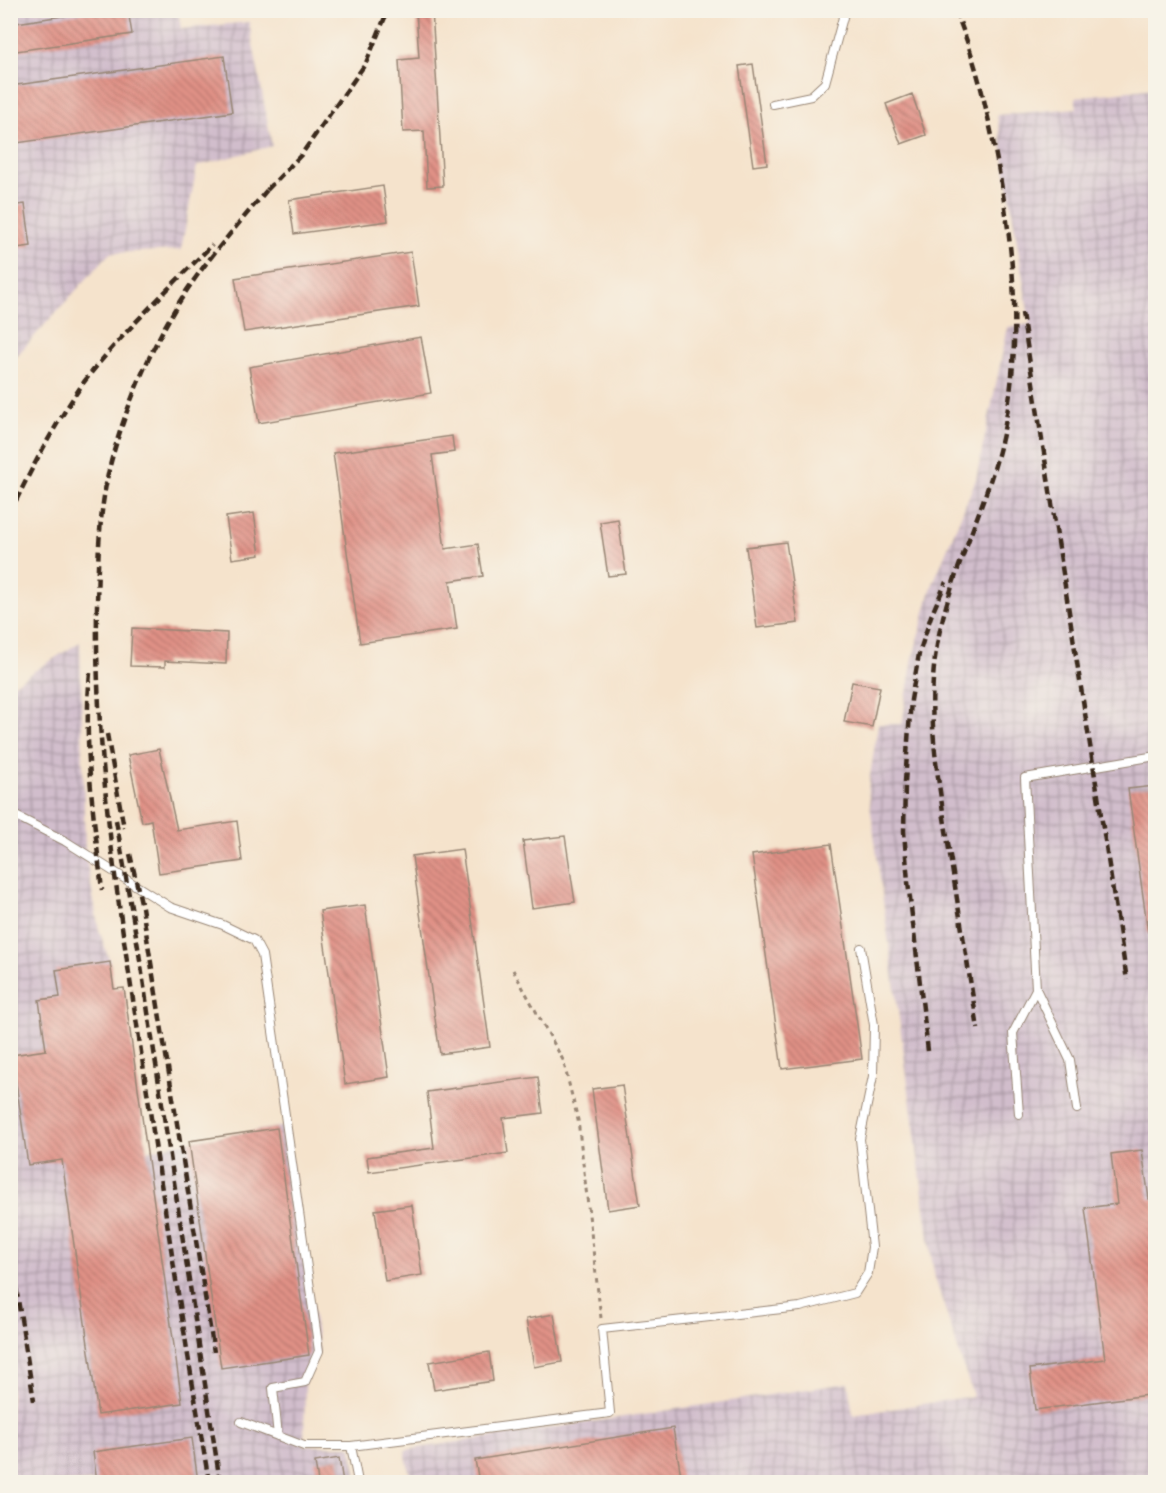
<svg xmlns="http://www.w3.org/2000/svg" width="1166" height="1493" font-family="Alegreya,serif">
<defs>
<pattern id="industrial-grid" width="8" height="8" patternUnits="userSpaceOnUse" patternTransform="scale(1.5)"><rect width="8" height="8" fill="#d1bdcc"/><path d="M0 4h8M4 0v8" fill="none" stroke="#ab9aa5"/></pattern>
<pattern id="building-back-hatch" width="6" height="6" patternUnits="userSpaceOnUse" patternTransform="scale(1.5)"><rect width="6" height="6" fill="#e09186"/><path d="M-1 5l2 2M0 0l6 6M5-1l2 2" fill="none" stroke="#b7776d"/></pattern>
</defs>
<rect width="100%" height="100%" fill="#f7f3e8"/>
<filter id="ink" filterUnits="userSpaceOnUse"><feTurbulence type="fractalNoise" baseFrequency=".0167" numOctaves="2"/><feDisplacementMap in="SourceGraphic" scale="12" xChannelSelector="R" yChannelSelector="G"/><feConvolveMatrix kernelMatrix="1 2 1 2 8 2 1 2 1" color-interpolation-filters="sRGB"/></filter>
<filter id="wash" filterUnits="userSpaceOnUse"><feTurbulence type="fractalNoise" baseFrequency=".008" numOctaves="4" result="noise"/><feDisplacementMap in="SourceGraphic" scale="24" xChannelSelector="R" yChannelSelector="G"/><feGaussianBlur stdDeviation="1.35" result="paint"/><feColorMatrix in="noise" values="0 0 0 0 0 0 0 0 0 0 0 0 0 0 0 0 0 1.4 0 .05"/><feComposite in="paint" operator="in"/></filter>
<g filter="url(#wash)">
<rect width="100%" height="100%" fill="#f5e3cc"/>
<!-- industrial -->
<path fill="url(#industrial-grid)" d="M11 11H178L181 29 249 22 272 146 197 166 181 250 110 253 11 362Z
M1155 88V1482H411L405 1450 848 1383 853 1415 973 1396 934 1275 868 790 878 724H902L913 657 932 586 976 479 1008 327 1030 324 997 115 1077 108 1075 97Z
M80 642 85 853 99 930 110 962 114 989 124 988 147 1151 189 1141 286 1126 319 1351 305 1382 304 1446H351L358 1482H11V686Z"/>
<g id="blocks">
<!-- building -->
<path fill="url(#building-back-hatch)" d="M102 10H128L132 34 10 52V24Z
M416 10H432L443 186 427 187 424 131 403 132 399 60 419 58Z
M224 56 232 112 10 144V86Z
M753 64 767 164 753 166 739 66Z
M912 94 926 135 901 144 886 104Z
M383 186 388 221 294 234 289 200Z
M25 204 31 246 10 249V206Z
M411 252 419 306 244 332 235 278Z
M421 337 431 393 259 423 249 367Z
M452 436 454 452 432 455 445 549 478 544 483 576 450 581 457 629 360 643 333 453Z
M254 513 260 555 232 559 226 517Z
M618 519 626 574 608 576 600 522Z
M786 542 798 623 757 628 746 547Z
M132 628 227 633 226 664 165 661V667L130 666Z
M852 682 880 687 872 727 844 722Z
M159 749 177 830 237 821 242 861 159 873 151 820 142 822 128 755Z
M1155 786V932H1148L1128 789Z
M565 836 575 902 532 908 523 841Z
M831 844 862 1059 782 1069 752 855Z
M462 849 490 1047 440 1054 412 856Z
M365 905 389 1077 345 1084 320 911Z
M110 962 114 989 124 988 182 1403 98 1415 62 1160 28 1165 12 1055 46 1050 39 1000 60 997 56 970Z
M538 1077 543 1113 503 1118 508 1153 369 1172 367 1157 434 1148 427 1092Z
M622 1085 640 1205 608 1210 592 1089Z
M277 1128 309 1355 221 1368 189 1141Z
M1142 1150 1149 1199H1155V1394L1035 1410 1030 1369 1105 1359 1085 1208 1117 1204 1111 1154Z
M412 1205 422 1275 385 1281 375 1210Z
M554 1314 562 1362 534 1367 526 1319Z
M489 1352 493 1381 434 1390 429 1362Z
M673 1428 682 1482H479L475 1460Z
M192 1438 198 1482H97L93 1452Z
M339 1458 343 1482H318L315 1462Z"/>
</g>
</g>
<g filter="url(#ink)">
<use href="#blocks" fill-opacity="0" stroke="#988675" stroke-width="1.5"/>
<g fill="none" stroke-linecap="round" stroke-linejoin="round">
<!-- lane casing -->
<g stroke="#988675" stroke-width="10">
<path id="lane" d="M773 104 811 96 825 83 845 10
M10 813 65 841 170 907 223 925 254 940 262 955 319 1351 305 1382 273 1388 278 1436
M1036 989 1070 1060 1077 1109
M1019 1114 1013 1033 1036 989 1025 778 1156 756
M241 1422 304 1446H351L610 1413 602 1329 800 1307 855 1293 868 1273 872 1247 860 1139 873 1076 874 1025 861 948
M351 1446 358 1482"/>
</g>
<!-- path -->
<path stroke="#988675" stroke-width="3" stroke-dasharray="4.5 4.5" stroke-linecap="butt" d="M513 970 563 1060 578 1120 601 1318"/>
<!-- lane -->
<use href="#lane" stroke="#fff" stroke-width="8"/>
<!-- rail -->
<path stroke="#3b2a1e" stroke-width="4.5" stroke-dasharray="9 4.5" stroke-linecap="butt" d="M955 10C973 52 984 97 993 141 1015 247 1026 357 996 462 976 530 941 595 934 667 928 726 939 785 948 843 958 905 968 967 978 1029
M267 190 301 155 366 63 388 10
M1022 313 1127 980
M10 513C32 467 55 424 84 382 119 336 170 287 212 245
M90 673C83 745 94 818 102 890
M107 734 124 828
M116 820 138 947 220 1482
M130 854 142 907 214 1352
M928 1051 908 882 904 831 905 782 911 700 919 654 931 616 946 582
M10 1249 34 1401
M209 1482C183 1330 160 1178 137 1025 115 886 95 748 97 606 98 555 99 501 114 451 130 396 155 338 187 290 212 253 243 219 272 184"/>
</g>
</g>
<!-- margin -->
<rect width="1166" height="1493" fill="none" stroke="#f7f3e8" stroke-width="36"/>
</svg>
